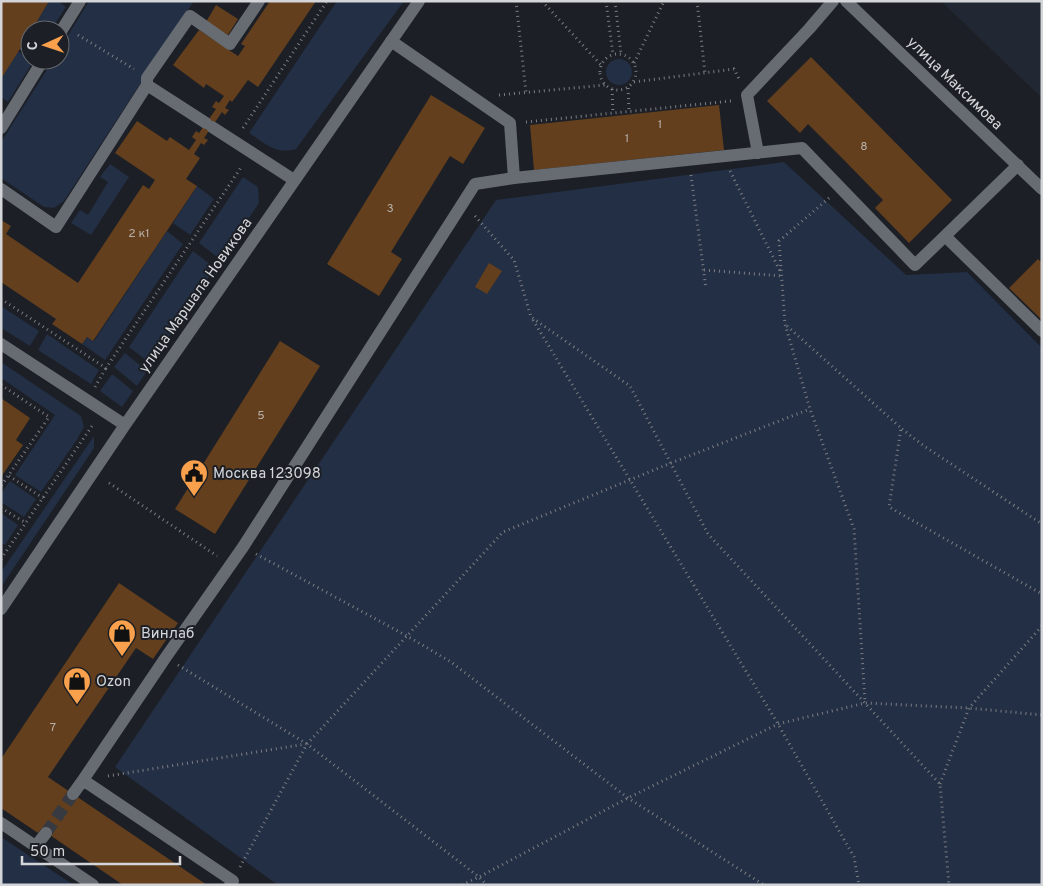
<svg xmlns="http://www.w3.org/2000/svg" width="1043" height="886" font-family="Overpass,sans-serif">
<rect width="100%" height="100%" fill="#1c1f25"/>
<!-- built -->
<path fill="#222833" d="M941 1H1042V98Z"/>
<!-- green -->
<path fill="#232f44" d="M49 1H58L66 7 51 30H32Z
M89 1H194L64 201 54 208 44 207 1 178V142L53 60H60V48Z
M337 1H404L296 149C275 155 266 144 249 133Z
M18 51 33 62 8 102 1 97V79Z
M606 72a13 13 0 1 1 26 0a13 13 0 1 1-26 0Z
M784 162 906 275 967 272 1042 348V885H278L115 767 496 200Z
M110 164 129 177 91 235 71 223 80 210 88 215 108 182 100 177Z
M243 177 258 187 259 203 221 260 199 243Z
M197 186 214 199 190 235 173 223Z
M167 231 183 244 105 360 82 344 87 337 94 341Z
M193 251 215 268 151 364 129 347Z
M1 306 39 331 30 346 1 328Z
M47 334 99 370 91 384 38 350Z
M125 353 147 371 137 386 114 367Z
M1 362 81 416 84 427 76 441 41 492 15 475 55 415 1 378Z
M112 374 133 391 122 407 100 391Z
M94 436V448L1 587V572Z
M10 481 36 499 24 517 1 502V493Z
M1 513 18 525 5 545 1 543Z
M1 837 74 885H1Z"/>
<!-- building -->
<path fill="#633f1d" d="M1 1H49L32 30H30V33L1 79Z
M270 1H316L258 87 248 80 232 102 230 100 225 108 229 110 225 115 222 112 204 138 208 140 204 145 201 143 194 154 200 158 186 179 197 186 93 341 87 337 82 344 52 324 56 319 1 282V220L11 226 6 234 78 283 143 185 149 189 155 180 115 153 137 121 167 141 170 137 189 150 196 140 192 137 196 131 199 133 216 109 212 107 216 101 219 103 224 96 206 84 204 88 173 65 199 30 238 56 245 46 241 44Z
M216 5 238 19 228 35 206 22Z
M811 57 952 200 909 243 875 208 883 200 843 159 808 124 800 133 767 101Z
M431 95 485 128 463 164 450 156 391 252 402 259 379 296 327 264Z
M719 105 724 150 534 170 530 125Z
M1038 259 1042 263V320L1009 288Z
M489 263 502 271 487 294 475 287Z
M280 341 320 366 215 534 175 509Z
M1 398 30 418 16 440 23 445 1 477Z
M119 583 178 623 153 659 136 648 48 777 207 885H123L41 829 38 833 1 808V759Z"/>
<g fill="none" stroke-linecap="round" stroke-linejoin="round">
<!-- minor-tunnel -->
<path stroke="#373a40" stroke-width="12" stroke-dasharray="12 6" stroke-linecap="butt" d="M46 833 73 794"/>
<!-- path -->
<path stroke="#7b7e83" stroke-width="3" stroke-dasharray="1 4" stroke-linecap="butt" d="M516 1 526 92
M542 1 602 66
M606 1 613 55
M615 1 621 54
M697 1 705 73
M78 35 134 69
M21 48 29 54
M600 72a18 18 0 1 1 36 0a18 18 0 1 1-36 0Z
M634 63 664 1
M634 82 734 69 739 79
M628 88 629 111
M612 89 613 113
M499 95 605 85
M526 122 731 101
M243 128 327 1
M730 171 781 273
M691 175 706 289
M829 198 779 241 785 324 810 409 854 529 865 702
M475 216 514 260 531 317 630 386 708 534 940 784 949 885
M704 270 782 276
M1 299 106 368 242 166
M533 320 778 724 854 857 859 885
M787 326 901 428 889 507 1042 594
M1 385 49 417 1 486
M95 387 106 368
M902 429 924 446 1042 524
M9 476 43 498
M109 483 217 556
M1 508 26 523
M256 554 407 636 451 662 628 798 764 885
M1 559 94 423
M178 665 307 744 479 877 487 885
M108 776 306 744
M940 784 969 708 1042 626
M240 867 307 744 503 532 671 463 810 409
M462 885 479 877 628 798 778 724 865 703 969 708 1042 715"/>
<!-- minor -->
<path stroke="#676b72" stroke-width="12" d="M846 1 1042 189
M60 33 80 1
M391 41 510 123 514 178 802 148 915 265 945 236 1042 331
M147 85V78L190 16 230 44 259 1
M212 127 294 180
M1 128 43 60
M758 153 747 95 809 29 833 1
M1 189 56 227 147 85 206 123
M945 236 1018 165
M1 344 125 425
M1 609 125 425 419 1
M73 794 83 780
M1 823 93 885
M36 846 46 833
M230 885 233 881 83 780 166 657 243 547 475 184 514 178"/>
</g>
<!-- icons -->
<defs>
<g id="civic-pin" transform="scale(1.4375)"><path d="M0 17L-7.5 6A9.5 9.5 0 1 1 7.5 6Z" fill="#f8a04b" stroke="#1c1f25"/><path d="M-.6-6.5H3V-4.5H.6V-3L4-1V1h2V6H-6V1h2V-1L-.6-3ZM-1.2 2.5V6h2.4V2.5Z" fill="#111"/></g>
<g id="shop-pin" transform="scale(1.4375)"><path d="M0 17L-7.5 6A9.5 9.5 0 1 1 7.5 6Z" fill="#f8a04b" stroke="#1c1f25"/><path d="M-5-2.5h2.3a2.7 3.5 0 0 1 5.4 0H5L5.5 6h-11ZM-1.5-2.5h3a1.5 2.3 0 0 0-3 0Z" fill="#111"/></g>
</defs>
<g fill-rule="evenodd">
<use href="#civic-pin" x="194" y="473"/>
<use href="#shop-pin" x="122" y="633"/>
<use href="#shop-pin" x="77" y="681"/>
</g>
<g text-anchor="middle" stroke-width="4" stroke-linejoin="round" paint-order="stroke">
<!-- number labels -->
<g font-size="12" fill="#b7b0aa">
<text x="660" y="128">1</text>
<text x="627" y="142">1</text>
<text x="864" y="150">8</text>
<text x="390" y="212">3</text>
<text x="139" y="237">2 к1</text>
<text x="261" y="419">5</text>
<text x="53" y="731">7</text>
</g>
<!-- street labels -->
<g font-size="15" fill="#d3d5d9" stroke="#1c1f25">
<text transform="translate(955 83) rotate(44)" y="5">улица Максимова</text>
<text transform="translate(195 295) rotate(-55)" y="5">улица Маршала Новикова</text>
</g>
<!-- poi labels -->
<g font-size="15" fill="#d3d5d9" stroke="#1c1f25" text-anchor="start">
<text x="213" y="478">Москва 123098</text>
<text x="141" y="638">Винлаб</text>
<text x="96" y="686">Ozon</text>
</g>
</g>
<!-- border -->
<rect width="1043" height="886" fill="none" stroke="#d3d5d9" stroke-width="5"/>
<!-- north arrow -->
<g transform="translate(45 45) rotate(267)"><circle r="24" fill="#1c1f25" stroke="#65686d"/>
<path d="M0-4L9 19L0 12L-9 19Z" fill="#f8a04b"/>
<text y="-8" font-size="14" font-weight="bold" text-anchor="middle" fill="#d3d5d9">С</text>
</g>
<!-- scale -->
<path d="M22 856v8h158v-8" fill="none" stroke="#d3d5d9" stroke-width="2.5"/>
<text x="30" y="856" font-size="15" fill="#d3d5d9" stroke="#1c1f25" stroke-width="4" paint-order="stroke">50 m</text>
</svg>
